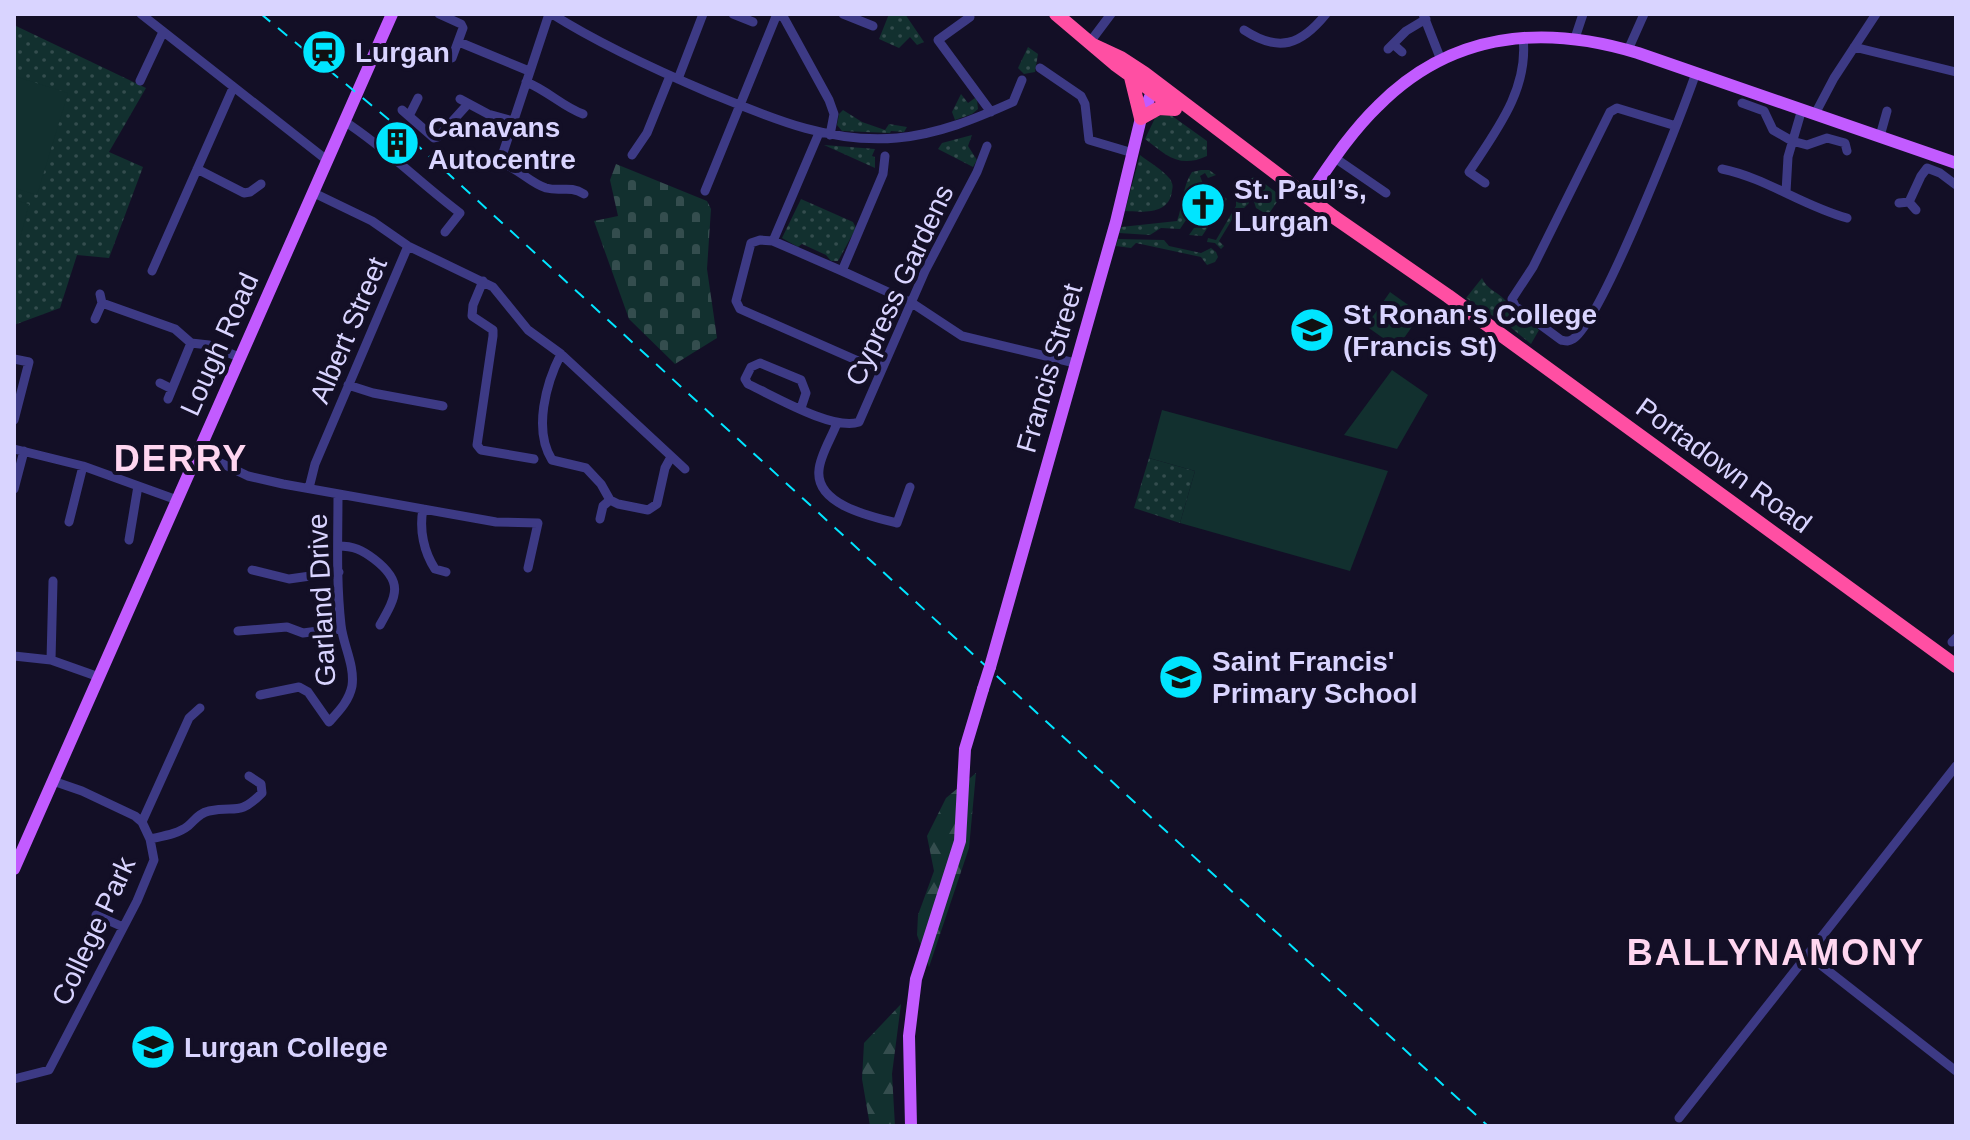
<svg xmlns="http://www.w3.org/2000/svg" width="1970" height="1140" font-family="Arial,sans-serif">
<defs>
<pattern id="green-dots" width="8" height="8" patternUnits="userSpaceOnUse" patternTransform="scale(2)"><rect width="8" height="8" fill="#12302f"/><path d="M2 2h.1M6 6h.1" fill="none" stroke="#344d4e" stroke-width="1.8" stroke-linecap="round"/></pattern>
<pattern id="forest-firs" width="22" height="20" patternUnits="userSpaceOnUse" patternTransform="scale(2)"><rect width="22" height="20" fill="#12302f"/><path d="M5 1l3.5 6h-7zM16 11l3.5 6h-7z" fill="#344d4e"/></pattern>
<pattern id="cemetery-stones" width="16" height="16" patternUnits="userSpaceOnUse" patternTransform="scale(2)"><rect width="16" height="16" fill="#12302f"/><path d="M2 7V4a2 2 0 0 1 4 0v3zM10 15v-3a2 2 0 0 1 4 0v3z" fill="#344d4e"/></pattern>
</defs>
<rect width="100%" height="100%" fill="#130f26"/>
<!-- green -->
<path fill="url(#green-dots)" d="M889 14H905L924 42 917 45 910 37 899 48 879 39Z
M14 25 146 88 109 152 143 167 109 258 77 255 60 308 14 325Z
M1028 47 1038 54 1035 72 1024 74 1018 68Z
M961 94 968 103 975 98 977 100 978 109 972 114 955 120 952 112Z
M843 110 862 122 885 130 889 124 907 127 904 132 891 131 890 133 842 131 837 125 839 114Z
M1168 113 1207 141V156C1179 169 1166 155 1145 139L1155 118Z
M972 135 968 146 977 160 973 167 938 149 942 143Z
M824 145 875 149 872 156 875 157V168Z
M1140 155C1149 162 1163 170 1170 179 1173 185 1173 185 1172 191 1169 215 1143 212 1125 211Z
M1201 170H1209L1216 175 1208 178 1205 173 1200 176 1203 184 1185 211 1186 220 1180 229 1161 228 1150 235 1119 233 1121 227 1177 221C1183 205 1182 187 1192 172Z
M1256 177 1281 196 1268 215 1256 208 1251 192 1239 186 1238 181Z
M1241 194 1247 197 1249 203 1244 208H1239L1219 241 1224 246 1221 249 1215 243 1207 242 1208 238 1216 240 1236 206V198Z
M1224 197 1227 199 1202 236 1189 235 1194 228 1203 227Z
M801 199 853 222 856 228 838 261H831L826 255 802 244 798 247 782 238Z
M1118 239 1164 240 1169 246 1201 253 1211 248 1216 252 1218 257 1215 262 1207 265 1201 257 1136 243 1131 248 1116 246Z
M1482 278C1487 290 1497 291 1505 300 1515 312 1526 320 1539 330L1531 344 1498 317 1496 318 1466 298Z
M1149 458 1195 471 1180 523 1134 508Z"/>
<!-- forest -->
<path fill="url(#forest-firs)" d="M976 773 969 848 929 967 917 935 918 915 934 871 927 836 946 798Z
M901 1004 892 1074 895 1126H870L862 1079 864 1043Z"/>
<!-- cemetery -->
<path fill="url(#cemetery-stones)" d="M616 164 707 201 711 209 707 269 717 338 675 364 629 319 594 221 618 216 610 180Z"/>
<!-- pitch -->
<path fill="#12302f" d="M14 76 68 93 37 195 14 188Z
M14 200 29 204 14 261Z
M1390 292 1421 314 1397 348 1366 326Z
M1392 370 1428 395 1397 449 1344 435Z
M1162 410 1388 471 1350 571 1180 523 1195 471 1149 458Z"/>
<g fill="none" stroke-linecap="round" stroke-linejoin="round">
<!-- minor -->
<path stroke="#3d3a85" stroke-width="9" d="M141 14 328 161
M439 14 461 24 463 28 452 58
M549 14 500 162C518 168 530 183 546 188 562 192 569 185 584 194
M552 14C601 45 656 70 710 93 771 118 830 144 897 138 939 134 975 119 1013 102L1022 80
M733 14 753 22
M843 14 873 26
M1423 14 1441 60
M970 17 938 40 991 112
M1244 30C1279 53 1301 45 1326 14
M1575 38 1583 14
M459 42 529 71
M1090 42 1111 14
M1393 44 1402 52
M1854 47 1956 72
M1388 49 1406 31 1426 19
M1628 50 1644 14
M1040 68 1081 96 1085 104 1089 140 1133 153
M678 79 703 14
M140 81 163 32
M526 82C547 90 563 107 583 114
M460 99 488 114 513 121
M1742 103 1764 111 1773 130 1792 141 1807 145 1827 138 1845 143 1847 151
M402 110 434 138 438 137 467 105
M1815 114 1834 78 1876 14
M409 116 418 98
M344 121C386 148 420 183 460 213L445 232
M1676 126 1617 108 1610 112 1533 267 1512 299 1515 306 1561 340C1566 341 1568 342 1573 339 1601 322 1681 115 1696 73
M1880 136 1887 111
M632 155 647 133 670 76
M1335 158 1386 193
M197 169 244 193 250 192 261 184
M1722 169C1766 178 1803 206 1847 218
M1485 183 1469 172C1496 131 1529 89 1523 38
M705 191 777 14 784 18 829 100 834 114 830 135
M1786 192 1788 157 1802 109
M314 193 372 221 408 246 493 287 528 330 561 354 685 469
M1909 202 1921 176 1927 168 1940 173 1956 185
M1899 203 1909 202 1916 210
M773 241 819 133
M152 271 233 88
M842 271 883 174 885 156
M483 281 473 305 472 316 493 330V336L477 445 481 450 534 459
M102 303 175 329 191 343 209 345 239 357
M95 319 102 303 100 294
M561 354C546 383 533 430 552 460L586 468 601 484 610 500 618 504 648 510 657 504 665 468 671 457
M14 359 29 362 14 420
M881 371 740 309 736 301 751 243 760 240 773 241 842 271 912 303 962 336 1075 363
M160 383 172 389
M348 385 373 393 443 406
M168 399 191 343
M801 408 806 393 801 380 760 363 751 367 745 379 748 384C774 396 833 431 859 422L925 271 977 172 987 146
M837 423C832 437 820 455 819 470 815 505 872 517 897 523L910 487
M14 449 83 466 177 500
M198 452 248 476 283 484 496 522 538 523 528 568
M309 488 315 464 408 246
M14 489 24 451
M423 509C419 530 424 552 435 569L446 572
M600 519 603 506 610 500
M69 522 83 466
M129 540 138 486
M338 546C354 546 362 550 374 559 404 582 397 595 380 625
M252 570 289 579 339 572
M238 631 287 627 303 633 341 628
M1952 642 1956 638
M14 656 51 660 99 677
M51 660 53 581
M260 695 299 687 308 692 329 722C339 711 349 701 352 686 355 665 343 645 341 625 336 581 338 537 338 494
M142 822 189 718 200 708
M150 839C163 836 178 834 188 826 195 820 199 813 209 811 236 805 238 817 262 793L261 784 249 776
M96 915 123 927
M1808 955 1956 1071
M14 1079 49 1070 137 901 154 860 150 839 142 822 135 816 82 791 53 781
M1679 1118 1956 766"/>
<!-- major -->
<path stroke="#c25bff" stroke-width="12" d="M1307 198C1329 166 1350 133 1378 106 1451 32 1543 24 1638 53L1956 163
M990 667 1116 222 1141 118 1155 85
M14 869 392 14
M911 1126 909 1036 916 979 960 841 965 749 983 689"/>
<!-- highway -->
<path stroke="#ff4fa3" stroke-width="14" d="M1056 14 1115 64 1169 103
M1093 45 1121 58 1144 73 1334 217 1448 296 1956 666
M1131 77 1141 118 1159 108 1175 109"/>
<!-- rail -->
<path stroke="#00e5ff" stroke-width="2" stroke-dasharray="12 10" stroke-linecap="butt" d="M261 14 393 123 1488 1126"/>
<!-- major-bridge -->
<path stroke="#c25bff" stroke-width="12" d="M983 689 990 667"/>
</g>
<!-- icons -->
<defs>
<g id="station-disc" transform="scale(2.3)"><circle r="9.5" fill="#00e5ff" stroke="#130f26"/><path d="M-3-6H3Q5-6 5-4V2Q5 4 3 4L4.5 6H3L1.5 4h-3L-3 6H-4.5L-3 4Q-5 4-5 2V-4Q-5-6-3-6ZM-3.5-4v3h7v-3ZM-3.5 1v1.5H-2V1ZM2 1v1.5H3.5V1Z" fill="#111"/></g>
<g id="building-disc" transform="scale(2.3)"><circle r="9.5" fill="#00e5ff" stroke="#130f26"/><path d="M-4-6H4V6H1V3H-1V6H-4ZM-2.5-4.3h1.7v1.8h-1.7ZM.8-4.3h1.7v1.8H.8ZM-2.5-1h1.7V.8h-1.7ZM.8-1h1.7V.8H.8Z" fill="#111"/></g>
<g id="church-disc" transform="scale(2.3)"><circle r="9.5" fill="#00e5ff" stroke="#130f26"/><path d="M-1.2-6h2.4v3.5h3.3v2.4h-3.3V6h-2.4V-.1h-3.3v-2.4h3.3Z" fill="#111"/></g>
<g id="school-disc" transform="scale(2.3)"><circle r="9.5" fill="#00e5ff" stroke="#130f26"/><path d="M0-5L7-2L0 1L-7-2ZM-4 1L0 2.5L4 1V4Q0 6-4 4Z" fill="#111"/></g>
</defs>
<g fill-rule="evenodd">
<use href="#station-disc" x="324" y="52"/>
<use href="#building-disc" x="397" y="143"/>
<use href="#church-disc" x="1203" y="205"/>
<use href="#school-disc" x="1312" y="330"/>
<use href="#school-disc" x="1181" y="677"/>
<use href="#school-disc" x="153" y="1047"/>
</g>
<g text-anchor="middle" stroke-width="8" stroke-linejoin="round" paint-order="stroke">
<!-- poi labels -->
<g font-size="28" font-weight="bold" fill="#d9d4ff" stroke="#130f26" text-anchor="start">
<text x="355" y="62">Lurgan</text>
<text x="428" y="137">Canavans<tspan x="428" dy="32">Autocentre</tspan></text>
<text x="1234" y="199">St. Paul’s,<tspan x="1234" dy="32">Lurgan</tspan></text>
<text x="1343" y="324">St Ronan's College<tspan x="1343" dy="32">(Francis St)</tspan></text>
<text x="1212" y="671">Saint Francis'<tspan x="1212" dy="32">Primary School</tspan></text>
<text x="184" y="1057">Lurgan College</text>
</g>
<!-- street labels -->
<g font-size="28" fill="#d9d4ff" stroke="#130f26">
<text transform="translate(899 285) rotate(-65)" y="10">Cypress Gardens</text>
<text transform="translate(348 330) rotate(-67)" y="10">Albert Street</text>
<text transform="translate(219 344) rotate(-66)" y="10">Lough Road</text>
<text transform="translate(1049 368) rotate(-74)" y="10">Francis Street</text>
<text transform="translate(1724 465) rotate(36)" y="10">Portadown Road</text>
<text transform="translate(321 600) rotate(-93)" y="10">Garland Drive</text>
<text transform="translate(93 931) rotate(-65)" y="10">College Park</text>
</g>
<!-- district labels -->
<g font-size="36" font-weight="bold" letter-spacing="2" fill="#ffd6f0" stroke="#130f26">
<text x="181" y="471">DERRY</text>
<text x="1776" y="965">BALLYNAMONY</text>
</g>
</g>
<!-- border -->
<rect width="1970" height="1140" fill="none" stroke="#d9d4ff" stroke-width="32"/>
</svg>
